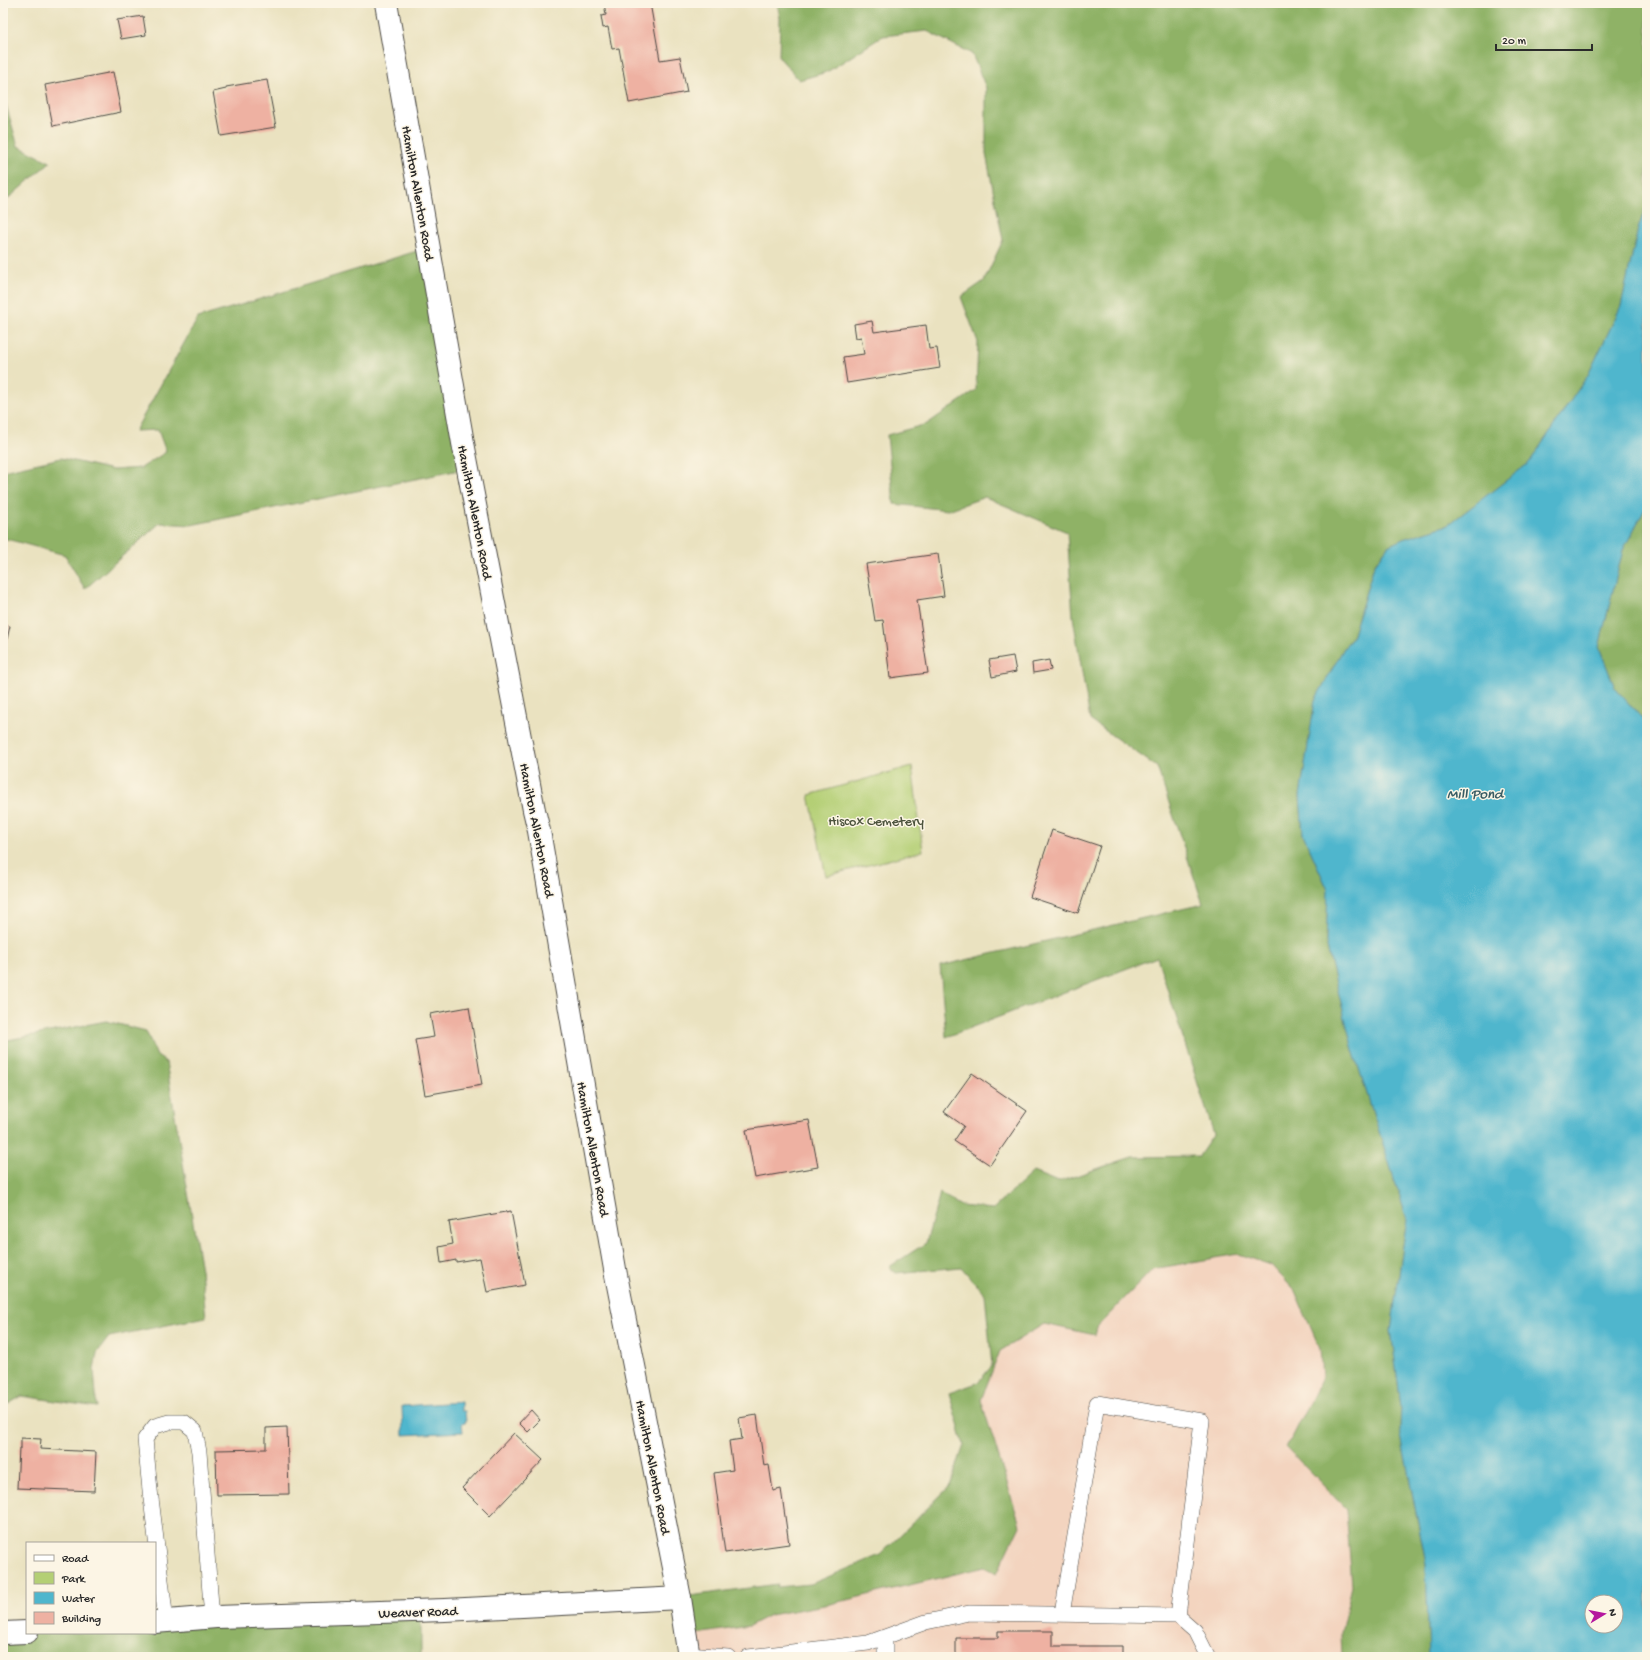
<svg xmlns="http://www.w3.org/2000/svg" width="1650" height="1660" font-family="'Gochi Hand',sans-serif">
<rect width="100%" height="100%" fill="#fcf5e5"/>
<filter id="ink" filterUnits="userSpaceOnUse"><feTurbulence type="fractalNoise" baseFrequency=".025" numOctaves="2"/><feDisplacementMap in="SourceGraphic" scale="8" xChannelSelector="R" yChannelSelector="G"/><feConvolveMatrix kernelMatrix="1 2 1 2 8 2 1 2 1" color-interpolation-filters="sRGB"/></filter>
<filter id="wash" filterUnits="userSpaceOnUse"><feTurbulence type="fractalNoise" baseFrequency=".012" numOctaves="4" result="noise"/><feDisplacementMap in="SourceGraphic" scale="16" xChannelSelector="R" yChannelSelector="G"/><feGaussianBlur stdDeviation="0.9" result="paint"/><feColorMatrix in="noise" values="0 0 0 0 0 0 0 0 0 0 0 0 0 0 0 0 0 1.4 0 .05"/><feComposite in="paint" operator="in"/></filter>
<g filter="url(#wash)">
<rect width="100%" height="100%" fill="#eae2c0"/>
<!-- built -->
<path fill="#f3d4bf" d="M1238 1254 1271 1265 1295 1291 1320 1349 1322 1378 1292 1438 1285 1446 1346 1509 1352 1586 1341 1632 1342 1657H682L683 1636 749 1626 770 1615 830 1604 985 1567 1020 1525 981 1400 1000 1351 1044 1324 1095 1335 1097 1327 1153 1269Z"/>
<!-- green -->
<path fill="#b4cf75" stroke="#707d50" d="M912 766 923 851 826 876 809 795Z"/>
<!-- forest -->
<path fill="#8fb266" stroke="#5d6e48" d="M777 3H1647V204L1638 229 1621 306 1588 375 1529 463 1448 525 1403 539 1388 546 1374 565 1352 638 1344 648 1315 700 1300 796 1303 834 1328 890 1326 943 1353 1050 1407 1219 1391 1330 1401 1406 1400 1430 1426 1564 1429 1657H1342L1341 1632 1352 1586 1346 1509 1285 1446 1292 1438 1322 1378 1320 1349 1295 1291 1271 1265 1238 1254 1153 1269 1097 1327 1095 1335 1044 1324 1000 1351 981 1400 1020 1525 997 1573 985 1567 830 1604 770 1615 749 1626 683 1636 675 1598 778 1584 777 1587 811 1584 880 1555 950 1486 964 1445 949 1393 977 1383 992 1366 985 1294 961 1267 896 1273 889 1267 926 1243 940 1193 961 1206 993 1209 1033 1172 1058 1182 1132 1157 1199 1156 1214 1134 1157 957 946 1037 940 966 1203 904 1157 767 1090 720 1073 617 1067 532 985 497 948 510 894 504 887 435 927 424 976 390 978 342 961 297 984 281 1003 240 986 154V88L972 54 927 31 883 36 827 72 799 80 779 57 780 18Z
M3 95 18 146 50 162 3 203Z
M430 247 469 468 191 525 160 523 85 589 65 555 3 538V471L61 458 113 470 141 468 166 452 158 430 135 431 198 318Z
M1647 505V724L1615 688 1599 647 1623 550Z
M106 1021 146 1031 157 1056 166 1062 201 1270 206 1317 109 1337 97 1353 94 1369 97 1407 22 1396 3 1407V1041Z
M421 1616V1657H3V1632L155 1633V1620Z"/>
<!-- water -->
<path fill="#4fb6cd" stroke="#3d707c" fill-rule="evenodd" d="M1647 204V505L1623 550 1599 647 1615 688 1647 724V1657H1429L1426 1564 1400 1430 1401 1406 1391 1330 1407 1219 1353 1050 1326 943 1328 890 1303 834 1300 796 1315 700 1344 648 1352 638 1374 566 1388 546 1403 539 1448 525 1529 463 1588 375 1621 306 1638 229ZM1592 1602H1616V1626H1592Z
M461 1402V1411H465L466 1422 462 1423 463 1432 403 1435 402 1406Z"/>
<g id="blocks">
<!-- building -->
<path fill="#eeb1a2" d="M604 3H650L660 60 680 57 687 92 629 103 619 48 612 49 608 27 603 28 601 16 606 15Z
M143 16 146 35 121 39 117 20Z
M113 72 121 112 53 126 45 85Z
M267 80 276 127 221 136 213 92 226 89V87Z
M872 321 874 332 926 325 929 349 937 348 940 368 847 383 843 357 864 354 861 337 856 338 854 324Z
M938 554 944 596 917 600 928 673 890 678 883 620 875 621 866 564Z
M3 624 10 626 4 653H3Z
M1013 656 1016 672 992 677 989 660Z
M1049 660 1051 670 1033 673 1032 663Z
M1052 830 1100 846 1078 913 1030 897Z
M469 1007 482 1085 425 1095 415 1040 434 1037 430 1014Z
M972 1073 1027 1111 990 1165 954 1141 964 1126 944 1112Z
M809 1120 818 1167 755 1178 746 1130Z
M511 1211 525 1285 487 1292 480 1258 456 1262V1260L441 1263 439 1247 453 1244 449 1222Z
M531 1410 540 1420 528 1432 519 1423Z
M757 1415 764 1466 769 1465 773 1491 781 1489 789 1544 725 1553 714 1473 733 1470 729 1441 742 1439 739 1418Z
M287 1427 289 1494 217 1495 216 1450 266 1449V1428Z
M514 1433 543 1460 490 1516 462 1488Z
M21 1438 41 1439 40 1449 96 1452 94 1491 17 1488 19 1448H21Z
M998 1631H1053V1646H1123V1657H956V1638H998Z"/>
</g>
</g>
<g filter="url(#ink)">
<use href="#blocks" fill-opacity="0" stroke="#484641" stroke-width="1"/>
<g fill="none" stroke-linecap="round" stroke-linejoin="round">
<!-- service casing -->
<g stroke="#484641" stroke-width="16">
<path id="service" d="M1178 1616 1195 1631 1208 1657
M166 1621 150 1490 145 1439 155 1426 169 1422H184L195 1431 199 1452 212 1618
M885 1637V1657
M688 1654 728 1657
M748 1657 868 1643 926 1622 969 1613 1178 1616 1202 1421 1097 1403 1062 1614"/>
</g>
<!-- minor casing -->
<g stroke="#484641" stroke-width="24">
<path id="minor" d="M155 1622 216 1617 445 1610 680 1598
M3 1633 27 1632"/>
</g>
<!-- tertiary casing -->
<g stroke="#484641" stroke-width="24">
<path id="tertiary" d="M386 3 463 443 534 810 539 831 616 1275 680 1598 689 1657"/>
</g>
<!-- service -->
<use href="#service" stroke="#fff" stroke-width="15"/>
<!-- minor -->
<use href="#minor" stroke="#fff" stroke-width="22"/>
<!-- tertiary -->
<use href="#tertiary" stroke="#fff" stroke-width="22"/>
</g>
</g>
<g text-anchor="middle" stroke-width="3" stroke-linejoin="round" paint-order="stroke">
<!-- street labels -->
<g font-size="14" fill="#2b2b2b" stroke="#fcf5e5">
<text transform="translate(419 193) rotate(80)" y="5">Hamilton Allenton Road</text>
<text transform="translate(476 512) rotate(79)" y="5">Hamilton Allenton Road</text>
<text transform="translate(538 830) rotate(79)" y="5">Hamilton Allenton Road</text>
<text transform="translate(594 1149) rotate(80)" y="5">Hamilton Allenton Road</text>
<text transform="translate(654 1467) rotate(79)" y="5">Hamilton Allenton Road</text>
<text transform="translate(418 1611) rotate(-2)" y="5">Weaver Road</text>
</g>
<!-- park labels -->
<g font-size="14" fill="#4d543e" stroke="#fcf5e5">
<text x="876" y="825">Hiscox Cemetery</text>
</g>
<!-- water labels -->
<g font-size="15" font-style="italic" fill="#385c64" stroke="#fcf5e5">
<text x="1475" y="798">Mill Pond</text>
</g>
</g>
<!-- margin -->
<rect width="1650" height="1660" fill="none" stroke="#fcf5e5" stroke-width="16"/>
<!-- legend -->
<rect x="26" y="1542" width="130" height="92" fill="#fcf5e5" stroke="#a8a49b"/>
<rect x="34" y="1555" width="20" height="6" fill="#ffffff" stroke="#a8a49b"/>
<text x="62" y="1562" font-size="12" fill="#2b2b2b">Road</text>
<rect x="34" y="1572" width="20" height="12" fill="#b4cf75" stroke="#a8a49b"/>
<text x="62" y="1582" font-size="12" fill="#2b2b2b">Park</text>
<rect x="34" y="1592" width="20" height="12" fill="#4fb6cd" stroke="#a8a49b"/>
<text x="62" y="1602" font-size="12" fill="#2b2b2b">Water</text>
<rect x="34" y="1612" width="20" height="12" fill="#eeb1a2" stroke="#a8a49b"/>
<text x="62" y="1622" font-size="12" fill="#2b2b2b">Building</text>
<!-- north arrow -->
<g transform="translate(1604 1614) rotate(80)"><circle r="19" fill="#fcf5e5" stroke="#a8a49b"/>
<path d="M0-3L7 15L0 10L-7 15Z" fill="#b5179e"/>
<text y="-6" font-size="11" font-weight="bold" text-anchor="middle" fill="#2b2b2b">N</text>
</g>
<!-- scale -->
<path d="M1496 44v6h96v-6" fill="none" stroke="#2b2b2b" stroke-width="2"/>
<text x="1502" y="44" font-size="12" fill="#2b2b2b" stroke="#fcf5e5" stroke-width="3" paint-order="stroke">20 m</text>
</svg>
